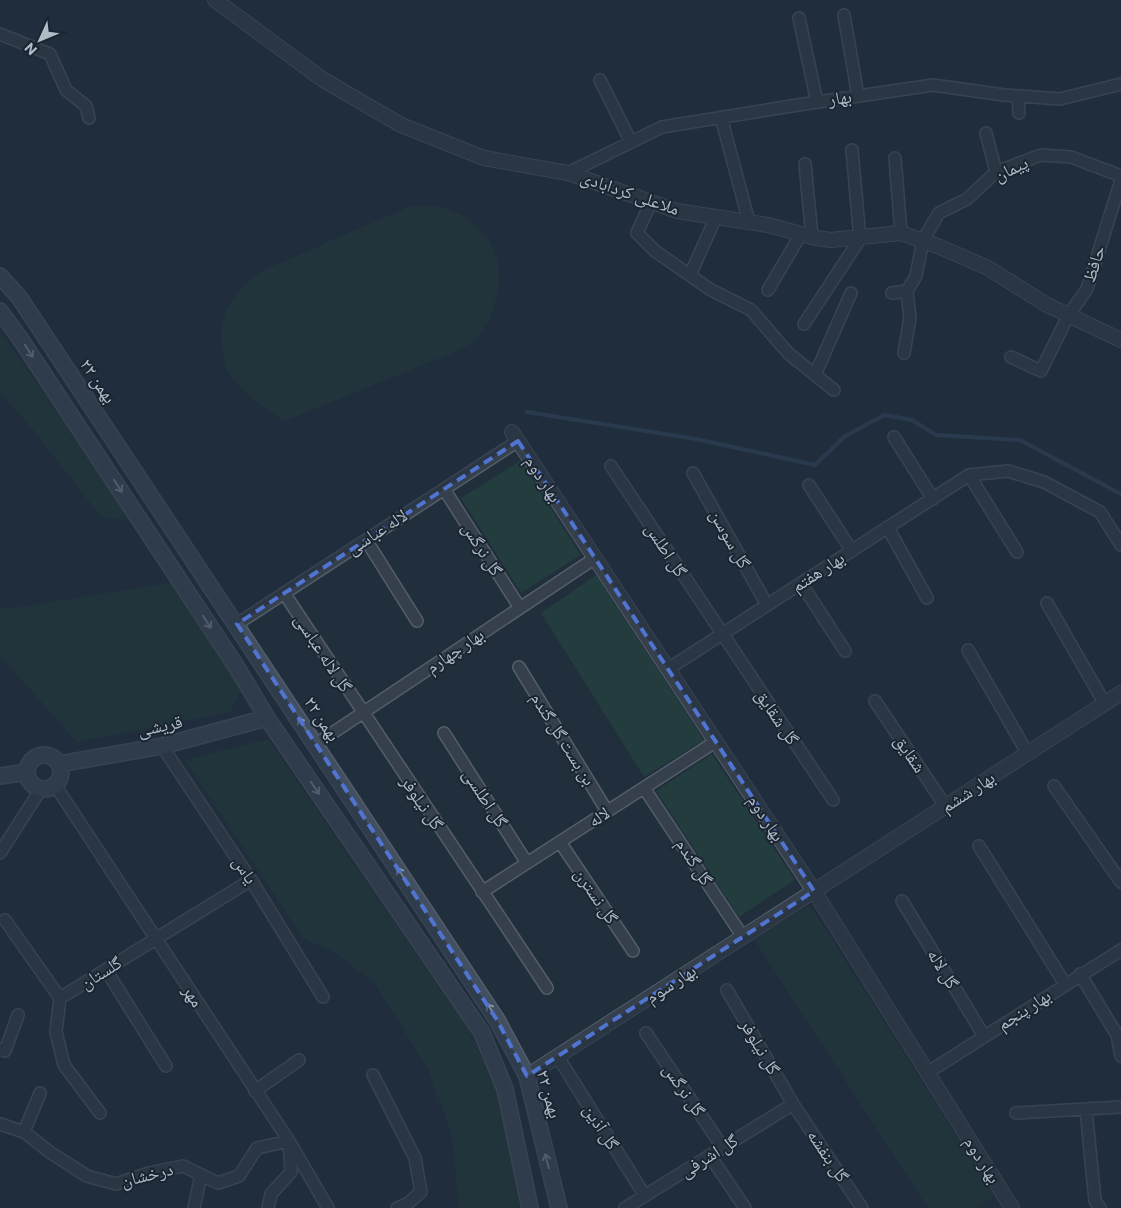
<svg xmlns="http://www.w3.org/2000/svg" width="1121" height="1208" font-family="Commissioner,'Noto Naskh Arabic',sans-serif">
<rect width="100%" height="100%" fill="#212e3c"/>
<!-- green -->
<path fill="#233c3d" d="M411 206H439L466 217 489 240 498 261 499 286 491 317 475 341 452 353 284 421C263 408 244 394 229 373 225 368 225 358 223 351 216 316 234 291 262 271Z
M0 331 91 460 129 520 101 517 32 428 0 393Z
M520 461 581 555 521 593 461 498Z
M596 575 704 740 644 777 541 613Z
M174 582 244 686 230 712 77 742 3 659 0 661V607L15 608Z
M268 739 470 1032 498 1093 521 1208H459L452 1135 428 1069 374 982 333 951 303 938 185 760Z
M712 754 795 880 739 917 656 791Z
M810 905 994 1196 976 1208H928L754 939Z"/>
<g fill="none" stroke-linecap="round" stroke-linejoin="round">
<!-- stream -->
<path stroke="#344b65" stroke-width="4" d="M527 412 696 439 815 465 844 437 884 415 912 420 936 435 1020 440 1121 494"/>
<!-- minor casing -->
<g stroke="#535e6a" stroke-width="14">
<path id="minor" d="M844 15 858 96
M799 18 817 102
M0 34 50 54 66 90 86 106 89 118
M600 80 631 142
M1018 96 1019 113
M721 117 749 222
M986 133 996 172
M895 158 901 233
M805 164 812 237
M568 173 662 127 804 104 933 85 1004 95 1060 99 1121 84
M651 202 637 233 655 251 711 290 751 310 788 353 834 390
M690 275 716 217
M768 290 801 234
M892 293 907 291
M804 324 860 239 852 150
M904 353 910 318 907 291 916 276 923 240 939 213 967 199 996 172 1041 155 1071 157 1121 176
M1011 357 1041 371 1068 316 1087 289 1121 180
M815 375 851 293
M894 437 933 499
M611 466 833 800
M693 473 767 605
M969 475 1017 552
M809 485 852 551
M444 489 520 608
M888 528 927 598
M366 540 417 621
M801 583 845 651
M284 593 547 988
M1047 603 1105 704
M237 624 518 441
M968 650 1028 754
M519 667 607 811
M668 669 969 475 1008 471 1044 482 1100 512 1121 545
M875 701 946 807
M444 733 527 863
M316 744 595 558
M162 746 251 880 323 997
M55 785 289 1141 328 1208
M1054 786 1121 882
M644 788 743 937
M560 842 633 951
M979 846 1065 984
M0 853 41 789
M482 892 715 742
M902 901 984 1036
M5 920 60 998
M106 970 166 1066
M1080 974 1117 1035 1121 1056
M727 990 793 1104 862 1208
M646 1033 723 1148
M0 1049 5 1051 18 1015
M558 1057 645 1196
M927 1073 1121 950
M373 1075 415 1158 421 1192 407 1204 397 1208
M255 1091 299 1060
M1086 1109 1095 1201 1100 1208
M100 1113 64 1065 56 1032 60 998 251 880
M1016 1113 1121 1107
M0 1124 24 1132 51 1153 87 1176 116 1184 149 1173 183 1166 218 1183 239 1176 257 1148 289 1141 291 1172 271 1194 268 1208
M24 1132 40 1093
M710 1156 745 1208
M194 1208 201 1175
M625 1208 793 1104"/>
</g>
<!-- tertiary casing -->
<g stroke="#535e6a" stroke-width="16">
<path id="tertiary" d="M215 0 322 79 401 125 484 158 568 173 677 211 768 225 812 237 830 240 901 233 940 247 988 268 1047 305 1121 340
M512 432 814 891 1012 1208
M527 1076 1121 693"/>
</g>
<!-- secondary casing -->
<g stroke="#535e6a" stroke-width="18">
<path id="secondary" d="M0 276 19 297 497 1020 527 1076 559 1208
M0 311 19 337 236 666 267 718 482 1033 505 1089 530 1208
M27 772a17 17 0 1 1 34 0a17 17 0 1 1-34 0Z
M59 764 162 746 267 718
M0 776 27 772"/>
</g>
<!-- minor -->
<use href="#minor" stroke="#35404c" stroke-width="11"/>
<!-- tertiary -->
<use href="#tertiary" stroke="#35404c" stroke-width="14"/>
<!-- secondary -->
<use href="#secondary" stroke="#424f60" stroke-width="15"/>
</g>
<!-- one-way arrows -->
<defs><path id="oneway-shaft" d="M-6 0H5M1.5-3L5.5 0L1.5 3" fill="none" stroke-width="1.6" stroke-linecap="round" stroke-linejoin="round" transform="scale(1.25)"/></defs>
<g stroke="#8a95a4">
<use href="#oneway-shaft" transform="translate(29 351) rotate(57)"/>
<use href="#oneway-shaft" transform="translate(118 486) rotate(57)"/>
<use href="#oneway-shaft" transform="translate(207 622) rotate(57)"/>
<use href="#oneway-shaft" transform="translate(302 724) rotate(-123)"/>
<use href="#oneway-shaft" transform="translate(315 788) rotate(56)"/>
<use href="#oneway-shaft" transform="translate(401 874) rotate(-123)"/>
<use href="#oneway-shaft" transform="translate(491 1010) rotate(-123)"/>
<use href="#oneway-shaft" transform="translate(547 1161) rotate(-104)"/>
</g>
<!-- marked area -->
<path d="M0 0H1121V1208H0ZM518 441 814 891 527 1076 497 1020 237 624Z" fill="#212e3c" fill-opacity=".55" fill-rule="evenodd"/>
<path fill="none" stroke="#5074d2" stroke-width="4" stroke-dasharray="10 6" stroke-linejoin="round" d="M518 441 814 891 527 1076 497 1020 237 624Z"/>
<g text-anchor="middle" stroke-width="4" stroke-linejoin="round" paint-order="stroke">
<!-- street labels -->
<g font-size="18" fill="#b0bbc8" stroke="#1a2531">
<text transform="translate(840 98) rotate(-8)" y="6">بهار</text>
<text transform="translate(1011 169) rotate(-26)" y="6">پیمان</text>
<text transform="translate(630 193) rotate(19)" y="6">ملاعلی کردابادی</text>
<text transform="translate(1094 264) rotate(-72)" y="6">حافظ</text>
<text transform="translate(98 381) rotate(56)" y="6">۲۲ بهمن</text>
<text transform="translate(543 479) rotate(57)" y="6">بهار دوم</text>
<text transform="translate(377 532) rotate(-33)" y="6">لاله عباسی</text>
<text transform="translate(730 539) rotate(61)" y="6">گل سوسن</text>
<text transform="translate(482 549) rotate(58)" y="6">گل نرگس</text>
<text transform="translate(666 550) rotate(57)" y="6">گل اطلس</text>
<text transform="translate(818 572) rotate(-33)" y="6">بهار هفتم</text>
<text transform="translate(455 651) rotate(-34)" y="6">بهار چهارم</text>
<text transform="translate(323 653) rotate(57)" y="6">گل لاله عباسی</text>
<text transform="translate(777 717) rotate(56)" y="6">گل شقایق</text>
<text transform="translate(322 719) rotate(57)" y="6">۲۲ بهمن</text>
<text transform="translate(160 726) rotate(-12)" y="6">قریشی</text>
<text transform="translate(563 739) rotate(58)" y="6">بن بست گل گندم</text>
<text transform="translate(910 754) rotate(56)" y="6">شقایق</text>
<text transform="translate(968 792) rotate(-33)" y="6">بهار ششم</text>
<text transform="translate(485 798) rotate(57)" y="6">گل اطلسی</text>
<text transform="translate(422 803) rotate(56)" y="6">گل نیلوفر</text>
<text transform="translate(599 817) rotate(-33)" y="6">لاله</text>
<text transform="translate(766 818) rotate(57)" y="6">بهار دوم</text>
<text transform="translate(694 862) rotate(57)" y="6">گل گندم</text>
<text transform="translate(245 870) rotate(57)" y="6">یاس</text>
<text transform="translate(596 896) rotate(56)" y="6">گل نسترن</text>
<text transform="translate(943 969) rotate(59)" y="6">گل لاله</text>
<text transform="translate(101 973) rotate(-32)" y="6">گلستان</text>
<text transform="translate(671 984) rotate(-33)" y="6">بهار سوم</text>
<text transform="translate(193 996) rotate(57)" y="6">مهر</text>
<text transform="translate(1024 1010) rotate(-33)" y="6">بهار پنجم</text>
<text transform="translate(760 1047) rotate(60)" y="6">گل نیلوفر</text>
<text transform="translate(684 1090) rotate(56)" y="6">گل نرگس</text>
<text transform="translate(549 1094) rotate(74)" y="6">۲۲ بهمن</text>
<text transform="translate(601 1127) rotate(58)" y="6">گل آذین</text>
<text transform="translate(709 1156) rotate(-32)" y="6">گل اشرفی</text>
<text transform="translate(828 1156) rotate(56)" y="6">گل بنفشه</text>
<text transform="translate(982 1160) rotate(58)" y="6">بهار دوم</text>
<text transform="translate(147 1175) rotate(-14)" y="6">درخشان</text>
</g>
</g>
<!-- north arrow -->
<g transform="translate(40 40) rotate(226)" stroke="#1a2531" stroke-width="4" paint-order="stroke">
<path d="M0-4L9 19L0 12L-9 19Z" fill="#b0bbc8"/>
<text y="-8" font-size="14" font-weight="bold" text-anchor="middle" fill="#b0bbc8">N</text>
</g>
</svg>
